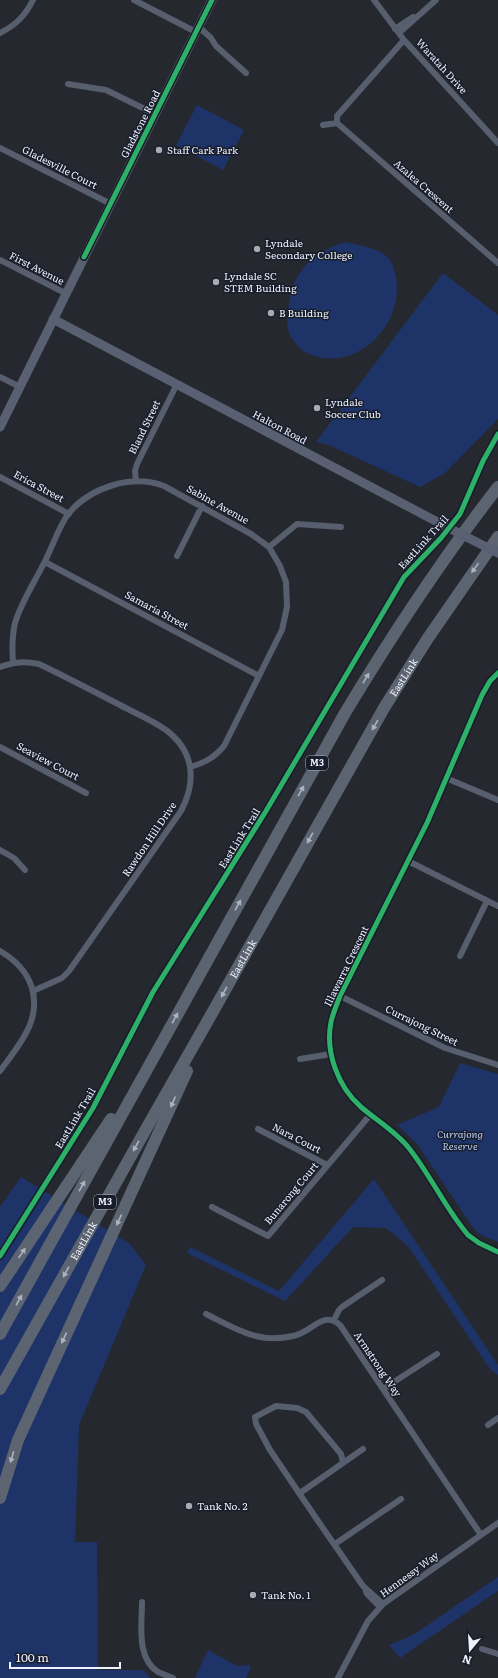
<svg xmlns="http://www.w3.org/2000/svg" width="498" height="1678" font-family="Literata,serif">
<rect width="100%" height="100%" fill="#25282f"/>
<!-- green -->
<path fill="#1e3469" d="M197 105 244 130 223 170 176 145Z
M345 242C358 245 374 247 385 255 391 259 393 266 395 273 408 324 353 379 303 351 300 349 298 345 295 342 284 330 287 318 289 303 290 298 290 292 292 288 295 280 301 271 306 265 316 253 331 247 345 242Z
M443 273 498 315V419L445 473 420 487 329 445 316 442Z
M460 1063 498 1074V1242L479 1234 472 1226 417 1144 397 1125 439 1107Z
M21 1177 130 1244 146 1265 79 1425 75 1542H97L98 1670H143L151 1678H0V1207Z
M374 1179 498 1365V1375L490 1369 408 1246 386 1228 353 1227 285 1301 187 1253 190 1247 279 1291Z
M498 1577V1591L400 1658 389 1645 413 1635Z
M208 1650 237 1666 250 1665V1669L246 1678H195Z"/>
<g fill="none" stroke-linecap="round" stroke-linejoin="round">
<!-- minor -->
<path stroke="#575e6d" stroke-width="6" d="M134 0 196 32
M374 0 404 40 498 143
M199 27 211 38 216 46 246 73
M395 29 413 17
M0 33C16 25 25 16 33 0
M399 33 436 0
M404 40 337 116V123L498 263
M68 84 106 90 155 114
M323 125 337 123
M0 148 111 204
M0 260 65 293
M0 377 20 387
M0 477 69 514
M136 481 135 471 137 464 177 384
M269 547 297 524 341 527
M177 556 202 506
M45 562 259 676
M13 662C12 649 12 636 15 623 21 603 34 583 43 565 52 549 58 527 69 513 91 487 132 474 164 486L251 534 269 547 280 566 286 582 287 607 282 630 224 746C214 758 204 763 190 767
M0 667C14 662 24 661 39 664 66 677 93 691 120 705 135 713 152 720 166 730 194 751 197 781 181 811L69 971 62 978 33 991
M498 673 490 681 482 695 427 823 340 996C337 1004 333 1013 331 1022 325 1052 338 1087 361 1107 376 1120 395 1131 408 1147 430 1174 445 1208 468 1235L479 1243 498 1252
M0 747 86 793
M446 778 498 800
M0 850 14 858 25 870
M408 861 498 906
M0 951C14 959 25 969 31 985 43 1019 19 1045 0 1071
M460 956 487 901
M340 996 445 1048 498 1065
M300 1059 331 1054
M258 1129 327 1165
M212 1207 268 1236 370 1115
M206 1314C236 1329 258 1344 293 1336 313 1332 322 1310 340 1325L481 1535
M334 1320 339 1310 342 1307 382 1280
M383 1389 437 1354
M488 1425 498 1418
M343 1462 341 1454 306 1412 297 1408 276 1406 255 1417 256 1424 270 1450 318 1521 363 1586 383 1604
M300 1493 363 1449
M335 1544 401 1499
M365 1588 367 1594 380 1607
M142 1602C142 1625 136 1658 158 1672 163 1674 168 1676 173 1678
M482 1649 498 1654
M338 1678 368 1621 383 1604 498 1523"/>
<!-- secondary -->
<path stroke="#586071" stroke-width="9" d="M53 319 445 526
M0 427 212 0"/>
<!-- motorway -->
<g stroke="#5c6472" stroke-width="12">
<path d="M0 1286 111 1119"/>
<path d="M0 1334 345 713C392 635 442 559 498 487"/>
<path id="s1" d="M0 1389 150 1122 211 1015 384 708 428 638 498 537"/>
<path d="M0 1498 18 1440 187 1071"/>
</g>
<!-- secondary-bridge -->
<path stroke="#586071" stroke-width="9" d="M445 526 498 553"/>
<!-- cycleway casing -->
<g stroke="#171d2a" stroke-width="8">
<path id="cycleway" d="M84 257 212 0
M498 673 490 681 482 695 427 823 340 996C337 1004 333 1013 331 1022 325 1052 338 1087 361 1107 376 1120 395 1131 408 1147 430 1174 445 1208 468 1235L479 1243 498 1252
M0 1256 93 1108 153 992 266 811 404 577 441 538 460 514 483 461 498 434"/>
</g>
<!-- cycleway -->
<use href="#cycleway" stroke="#2db169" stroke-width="5"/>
</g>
<!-- one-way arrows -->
<defs><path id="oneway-solid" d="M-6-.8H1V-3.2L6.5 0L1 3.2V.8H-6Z"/></defs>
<g fill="#acb2be">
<use href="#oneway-solid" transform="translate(475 568) rotate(126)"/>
<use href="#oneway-solid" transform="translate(366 678) rotate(-59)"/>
<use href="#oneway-solid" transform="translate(375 725) rotate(120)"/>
<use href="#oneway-solid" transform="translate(301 791) rotate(-61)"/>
<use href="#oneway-solid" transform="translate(310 838) rotate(119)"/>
<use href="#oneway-solid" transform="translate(238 905) rotate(-61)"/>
<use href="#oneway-solid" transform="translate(224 992) rotate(119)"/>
<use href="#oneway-solid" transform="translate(175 1018) rotate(-61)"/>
<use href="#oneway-solid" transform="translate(173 1102) rotate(114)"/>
<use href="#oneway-solid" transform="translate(136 1146) rotate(119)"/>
<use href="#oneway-solid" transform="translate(82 1186) rotate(-61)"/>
<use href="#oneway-solid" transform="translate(119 1220) rotate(115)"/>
<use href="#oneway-solid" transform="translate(22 1253) rotate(-56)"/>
<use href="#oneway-solid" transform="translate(66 1272) rotate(119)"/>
<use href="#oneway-solid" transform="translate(19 1300) rotate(-61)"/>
<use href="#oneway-solid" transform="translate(64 1338) rotate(115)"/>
<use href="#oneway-solid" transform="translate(12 1457) rotate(107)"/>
</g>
<!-- markers -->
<g fill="#a8abb4" stroke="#171d2a" stroke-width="1.5">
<circle cx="159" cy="150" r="4"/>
<circle cx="257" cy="249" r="4"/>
<circle cx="216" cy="282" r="4"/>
<circle cx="271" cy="313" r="4"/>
<circle cx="317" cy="408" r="4"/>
<circle cx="189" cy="1506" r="4"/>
<circle cx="253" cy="1595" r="4"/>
</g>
<g text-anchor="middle" stroke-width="3" stroke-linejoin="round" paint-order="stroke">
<!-- shield labels -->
<g fill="#171d2a" stroke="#aeb2bd" stroke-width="1">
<rect x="306" y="756" width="22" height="14" rx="3"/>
<rect x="94" y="1195" width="22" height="14" rx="3"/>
</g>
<g font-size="9" font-weight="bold" fill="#eef2fc">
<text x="317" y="766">M3</text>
<text x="105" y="1205">M3</text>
</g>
<!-- street labels -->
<g font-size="10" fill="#eef2fc" stroke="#171d2a">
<text transform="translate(442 66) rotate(48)" y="4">Waratah Drive</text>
<text transform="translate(140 124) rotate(-63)" y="4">Gladstone Road</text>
<text transform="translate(60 167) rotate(27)" y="4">Gladesville Court</text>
<text transform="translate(424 186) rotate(41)" y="4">Azalea Crescent</text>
<text transform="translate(37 268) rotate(27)" y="4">First Avenue</text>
<text transform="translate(144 427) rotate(-64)" y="4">Bland Street</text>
<text transform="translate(280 427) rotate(28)" y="4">Halton Road</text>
<text transform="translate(39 486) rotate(28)" y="4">Erica Street</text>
<text transform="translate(218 504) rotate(29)" y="4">Sabine Avenue</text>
<text transform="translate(423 542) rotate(-48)" y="4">EastLink Trail</text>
<text transform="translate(157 610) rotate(28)" y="4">Samaria Street</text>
<text dy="4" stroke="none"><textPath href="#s1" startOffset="818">EastLink</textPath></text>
<text transform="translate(48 761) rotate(28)" y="4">Seaview Court</text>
<text transform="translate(239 838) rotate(-58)" y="4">EastLink Trail</text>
<text transform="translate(149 839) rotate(-56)" y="4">Rawdon Hill Drive</text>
<text dy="4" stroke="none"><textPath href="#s1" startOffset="494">EastLink</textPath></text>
<text transform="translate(346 966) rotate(-64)" y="4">Illawarra Crescent</text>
<text transform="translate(422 1025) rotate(26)" y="4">Currajong Street</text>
<text transform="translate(75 1118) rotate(-59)" y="4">EastLink Trail</text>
<text transform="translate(297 1138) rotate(27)" y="4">Nara Court</text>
<text transform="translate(291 1193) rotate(-50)" y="4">Bunarong Court</text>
<text dy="4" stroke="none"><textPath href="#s1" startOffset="170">EastLink</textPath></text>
<text transform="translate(378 1364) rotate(56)" y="4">Armstrong Way</text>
<text transform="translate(409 1574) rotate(-36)" y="4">Hennessy Way</text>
</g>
<!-- poi labels -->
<g font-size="10" fill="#eef2fc" stroke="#171d2a" text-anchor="start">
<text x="167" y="154">Staff Cark Park</text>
<text x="265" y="247">Lyndale<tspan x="265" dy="12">Secondary College</tspan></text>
<text x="224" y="280">Lyndale SC<tspan x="224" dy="12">STEM Building</tspan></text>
<text x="279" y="317">B Building</text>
<text x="325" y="406">Lyndale<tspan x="325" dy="12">Soccer Club</tspan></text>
<text x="197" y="1510">Tank No. 2</text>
<text x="261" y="1599">Tank No. 1</text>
</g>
<!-- park labels -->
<g font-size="10" font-style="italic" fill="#b6caf2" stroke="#171d2a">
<text x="460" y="1138">Currajong<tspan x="460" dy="12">Reserve</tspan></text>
</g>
</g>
<!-- north arrow -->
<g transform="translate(470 1650) rotate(198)" stroke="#171d2a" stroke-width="3" paint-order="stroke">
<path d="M0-3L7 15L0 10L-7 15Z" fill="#eef2fc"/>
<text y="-6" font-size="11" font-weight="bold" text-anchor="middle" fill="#eef2fc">N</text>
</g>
<!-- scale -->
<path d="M10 1662v6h110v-6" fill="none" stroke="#eef2fc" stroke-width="2"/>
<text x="16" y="1662" font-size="12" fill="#eef2fc" stroke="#171d2a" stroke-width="3" paint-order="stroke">100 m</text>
</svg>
